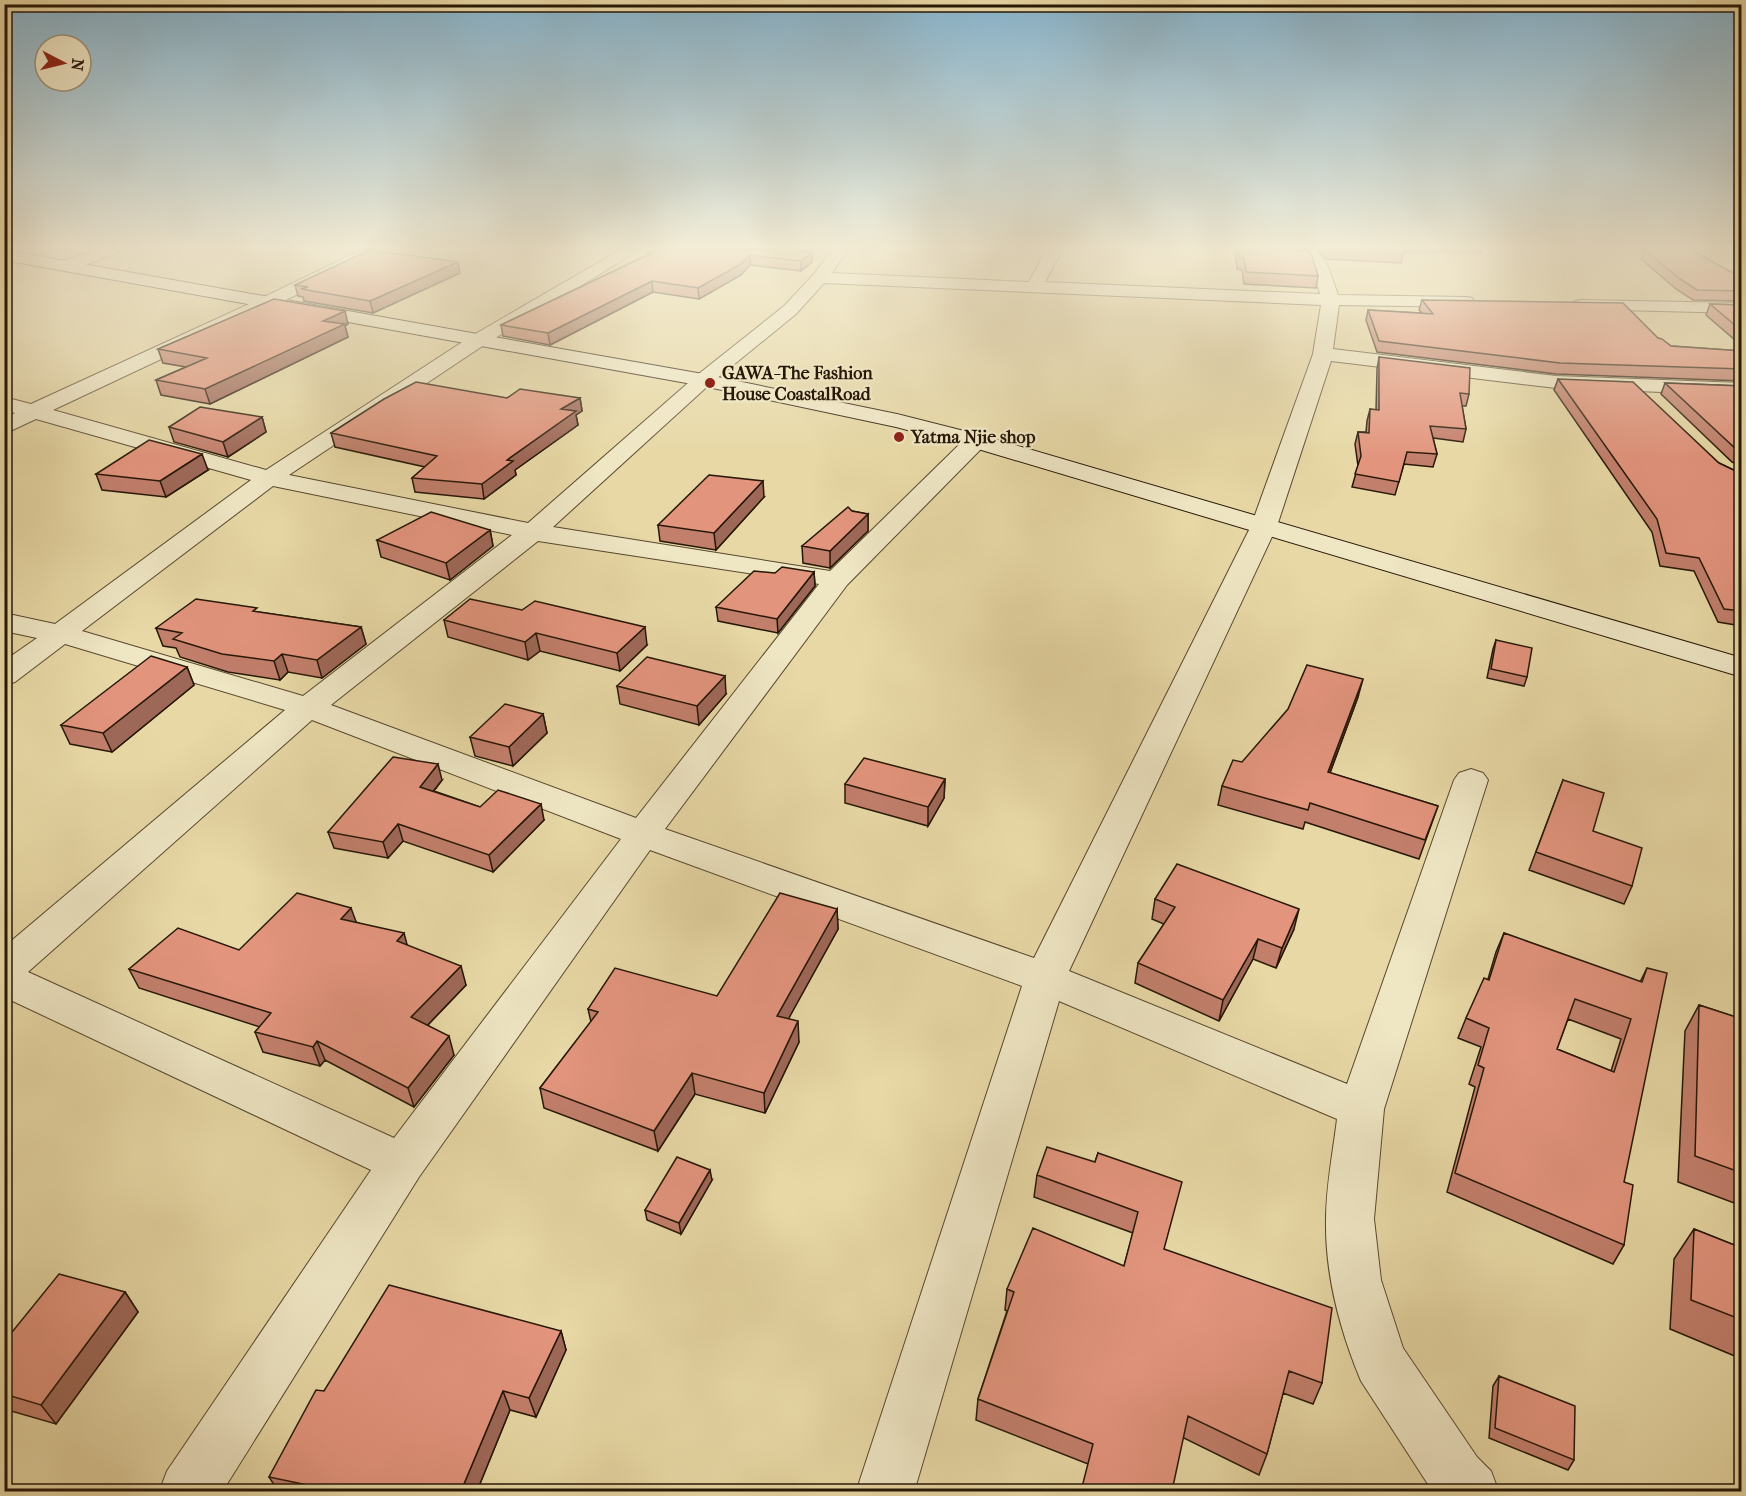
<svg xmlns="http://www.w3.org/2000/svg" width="1746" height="1496" font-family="'IM FELL French Canon',serif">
<rect width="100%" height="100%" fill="#e7d8a5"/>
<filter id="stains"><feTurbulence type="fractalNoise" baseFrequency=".00333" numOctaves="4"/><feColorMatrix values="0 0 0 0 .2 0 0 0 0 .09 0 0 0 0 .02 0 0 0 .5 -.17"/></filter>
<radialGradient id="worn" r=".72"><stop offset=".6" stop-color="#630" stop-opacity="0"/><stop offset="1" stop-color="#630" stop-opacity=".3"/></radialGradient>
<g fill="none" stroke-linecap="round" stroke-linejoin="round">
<!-- street casing -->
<g stroke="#57472e" stroke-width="2">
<path id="street" d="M96 250H119L117 253 72 270 66 271 58 266 60 262Z
M361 250H381L379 253 274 306 53 410 266 470 470 337 620 250H639L484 345 289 475 528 523 696 376 784 306 814 274 832 250H848L832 273 1029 282 1046 250H1062L1045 282 1320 294 1312 266 1300 250H1316L1328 266 1338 295 1466 297 1472 298 1475 302 1472 306 1466 307 1339 305 1333 349 1556 376 1742 383V395L1556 388 1331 361 1277 526 1069 971 1347 1084 1454 780 1459 773 1471 769 1483 773 1488 780 1384 1109 1374 1219 1381 1280 1403 1348 1477 1457 1491 1471 1499 1492H1433L1361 1381C1340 1331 1325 1274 1326 1220 1326 1186 1333 1152 1337 1119L1059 1001 914 1492H856L1022 986 650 850 419 1177 222 1492H159L167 1471 371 1170 4 997V947L285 710 65 644 15 682 4 685V661L37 638 4 631V613L55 624 251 480 36 419 4 434V418L15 413 4 410V397L31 404 262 298ZM824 283 1321 305 1313 354 1251 526 1034 958 665 829 847 585 984 446 987 441 984 436 976 434 968 436 830 571 553 527 710 384 796 314ZM273 486 512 535 303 696 82 631ZM538 541 819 584 636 818 331 705ZM312 720 621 839 394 1138 28 972Z
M1581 300 1742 303V313L1575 309 1572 305 1575 301Z"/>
</g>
<!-- secondary casing -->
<g stroke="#271707" stroke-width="2">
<path id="secondary" d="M4 250 703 374 897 414 984 436 1742 658V677L968 446 896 427 703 386 4 260Z"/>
</g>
<!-- street -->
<use href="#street" fill="#efe6c4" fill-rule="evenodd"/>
<!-- secondary -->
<use href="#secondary" fill="#efe6c4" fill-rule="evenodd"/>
</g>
<!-- wall -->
<path fill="#c27f6c" stroke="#271707" stroke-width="1.5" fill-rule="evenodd" d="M646 250H792L812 252V262L801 271 750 265 741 275 699 299 653 292 550 345 503 336 501 325 651 253H646Z
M1235 250H1308L1318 276 1316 288 1244 284 1242 270 1237 269Z
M1318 250H1482L1481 253 1404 252 1401 263 1326 259Z
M1644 250H1691L1742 278V301L1693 300 1676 289 1641 259Z
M460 273 373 313 304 301 303 297 298 296 295 285Z
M1422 300 1658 338 1671 346 1742 351V381L1556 374 1377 352 1366 320 1368 310 1422 313 1419 310Z
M1710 304 1742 305V346L1706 315Z
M348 324 345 326 348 337 210 404 161 395 156 380 186 367 163 363 158 349Z
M1379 357 1469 394 1466 406H1462L1466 429 1463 442 1433 438 1437 454 1433 467 1404 464 1395 495 1352 487 1358 466 1355 444 1358 432H1366L1367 421 1370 409 1376 410 1377 369Z
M1558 379 1719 463 1742 474V626L1718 622 1694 571 1660 566 1652 532 1554 390Z
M1665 383 1742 386V466L1732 462 1661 394Z
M507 398H580L582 411 576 415 578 425 515 470 516 475 484 499 415 492 412 478 425 467 335 447 331 433Z
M262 417 266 432 228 457 174 442 169 427Z
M208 470 166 497 102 490 96 474Z
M764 497 716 550 660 541 658 525Z
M852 511 868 514V531L830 568 803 563 802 546Z
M490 530 493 546 450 580 381 557 377 540Z
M814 572 815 586 778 633 718 621 716 607 775 573Z
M258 612 361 627 366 644 322 678 288 672 280 680 228 672 180 657 176 648 163 646 156 628Z
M444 620 647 645 620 671 540 651 528 660 448 637Z
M1496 640 1527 677 1524 686 1487 678 1493 649Z
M187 667 194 685 112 752 70 744 61 725Z
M617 686 726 694 699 725 620 704Z
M1358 697 1330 773 1438 806 1419 859 1305 822 1303 829 1218 805 1222 786 1242 762Z
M543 714 547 733 513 766 475 756 470 737Z
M945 779 944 798 928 826 845 803V784Z
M442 780 434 791 480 807 544 820 493 872 403 841 388 858 334 848 328 832Z
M1563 780 1593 831 1632 886 1624 904 1529 870Z
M1155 899 1294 929 1276 968 1253 959 1219 1021 1135 983 1138 963 1164 924 1152 919Z
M837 909 838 929 788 1019 799 1042 765 1113 695 1094 658 1151 544 1108 540 1088 591 1022 588 1009 717 996Z
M356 922 407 945 466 985 428 1025 454 1055 414 1107 325 1060 320 1066 263 1052 255 1032 260 1027 139 988 129 969 239 950Z
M1504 933 1640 982 1647 968 1624 1182V1245L1613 1264 1447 1192 1475 1087 1469 1084 1481 1047 1458 1038 1466 1018 1488 979 1496 952ZM1568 1019 1621 1039 1611 1071 1557 1049Z
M1699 1005 1742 1019V1206L1678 1182 1685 1031Z
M1098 1153 1165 1250 1322 1383 1313 1404 1283 1393 1267 1454 1259 1475 1184 1438 1088 1464 976 1420 978 1399 1007 1311 1005 1310 1007 1289 1124 1266 1133 1233 1034 1197 1037 1175 1095 1162Z
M712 1180 681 1234 647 1220 645 1210Z
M1694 1229 1742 1248V1359L1670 1329 1674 1259Z
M125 1292 138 1312 56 1424 4 1409V1342Z
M561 1331 566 1350 536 1417 510 1410 477 1491H278L269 1477 324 1391Z
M1499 1376 1574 1460 1568 1470 1489 1438 1493 1386Z"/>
<!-- shaded-wall -->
<path fill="#9e6858" stroke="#271707" stroke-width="1.5" d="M812 252V262L801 271V261Z
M750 255V265L741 275 699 299 698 288Z
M458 262 460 273 373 313 370 301Z
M652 281 653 292 550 345 548 333Z
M345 311 348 324 345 326 348 337 210 404 205 389 323 321Z
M580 398 582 411 576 415 578 425 515 470 516 475 484 499 482 484 561 409Z
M262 417 266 432 228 457 223 442Z
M202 454 208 470 166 497 160 481Z
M763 481 764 497 716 550 714 533Z
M868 514V531L830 568V551Z
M490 530 493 546 450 580 446 563Z
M814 572 815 586 778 633 777 619Z
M361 627 366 644 322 678 317 660Z
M645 627 647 645 620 671 617 653Z
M536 633 540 651 528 660 525 642Z
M282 654 288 672 280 680 274 661Z
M187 667 194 685 112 752 103 733Z
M725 676 726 694 699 725 697 706Z
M1363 679 1358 697 1323 791 1328 772Z
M543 714 547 733 513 766 509 747Z
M438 764 442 780 424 803 420 787Z
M945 779 944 798 928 826V807Z
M541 804 544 820 493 872 489 855Z
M398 824 403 841 388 858 383 842Z
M351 908 358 927 341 919Z
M837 909 838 929 779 1036 777 1016Z
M1299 909 1294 929 1276 968 1282 948Z
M404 933 409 952 397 941Z
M1258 939 1253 959 1219 1021 1223 1000Z
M461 966 466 985 417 1036 411 1017Z
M798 1021 799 1042 765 1113 764 1093Z
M449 1036 454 1055 414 1107 408 1088Z
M317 1041 325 1060 320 1066 313 1047Z
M692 1073 695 1094 658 1151 654 1131Z
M710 1170 712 1180 681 1234 679 1223Z
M125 1292 138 1312 56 1424 41 1405Z
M561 1331 566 1350 536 1417 529 1398Z
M503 1391 510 1410 477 1491H461Z"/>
<!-- building -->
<path fill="#e2947d" stroke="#271707" stroke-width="1.5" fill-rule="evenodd" d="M370 250 458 262 370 301 301 289 308 287 295 285Z
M658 250H792L812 252 801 261 750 255 741 264 698 288 652 281 548 333 501 325Z
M1238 250H1308L1312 256 1318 276 1246 272 1244 258H1239Z
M1373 250H1404V251Z
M1645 250H1691L1742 278V291L1697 290 1680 279Z
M274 299 345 311 323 321 345 324 205 389 156 380 207 358 158 349Z
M1422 300 1623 303 1658 338 1662 339 1671 346 1742 351V369L1560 363 1379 341 1368 310 1433 314Z
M1710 304 1742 305V331Z
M1379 357 1470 368 1469 394 1460 393 1466 429 1430 426 1437 454 1407 452 1399 482 1355 474 1361 456 1358 432 1369 433 1370 409 1379 410Z
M1558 379 1633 382 1719 463 1742 474V493L1735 492 1742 502V611L1724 609 1699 558 1666 553 1657 519Z
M416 382 507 398 520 389 580 398 561 409 576 411 507 460 513 461 482 484 412 478 437 456 331 433 384 399Z
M1665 383 1742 386V452L1737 450Z
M200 407 262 417 223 442 169 427Z
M149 440 202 454 160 481 96 474Z
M709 475 763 481 714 533 658 525Z
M848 507 852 511 868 514 830 551 802 546Z
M431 512 490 530 446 563 377 540Z
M782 567 814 572 777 619 716 607 754 571 775 573Z
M196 599 257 608 253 611 361 627 317 660 282 654 274 661 222 654 173 639 182 633 156 628Z
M470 599 522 610 535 601 645 627 617 653 536 633 525 642 444 620Z
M1496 640 1532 648 1527 677 1491 669Z
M151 656 187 667 103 733 61 725Z
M647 657 725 676 697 706 617 686Z
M1307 665 1363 679 1328 772 1438 806 1425 840 1310 803 1308 810 1222 786 1233 760 1242 762 1288 709Z
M505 704 543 714 509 747 470 737Z
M393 757 438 764 420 787 480 807 498 790 541 804 489 855 398 824 383 842 328 832Z
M864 758 945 779 928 807 845 784Z
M1563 780 1604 793 1593 831 1642 848 1632 886 1536 852Z
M1177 864 1299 909 1282 948 1258 939 1223 1000 1138 963 1175 907 1155 899Z
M297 893 351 908 341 919 404 933 397 941 461 966 411 1017 449 1036 408 1088 317 1041 313 1047 255 1032 271 1013 129 969 178 928 239 950Z
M780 893 837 909 777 1016 798 1021 764 1093 692 1073 654 1131 540 1088 598 1012 588 1009 615 968 717 996Z
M1504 933 1642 982 1647 968 1667 973 1624 1182 1633 1185 1624 1245 1455 1173 1484 1068 1478 1065 1489 1028 1466 1018 1484 978 1489 980ZM1575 999 1631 1019 1614 1072 1557 1049Z
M1699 1005 1742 1019V1173L1695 1156Z
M1047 1147 1095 1162 1098 1153 1182 1182 1164 1249 1332 1308 1322 1383 1289 1371 1267 1454 1188 1416 1172 1491H1081L1093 1444 978 1399 1014 1292 1007 1289 1033 1228 1124 1266 1138 1212 1037 1175Z
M677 1157 710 1170 679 1223 645 1210Z
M1694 1229 1742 1248V1320L1691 1300Z
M59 1274 125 1292 41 1405 4 1394V1342Z
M389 1285 561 1331 529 1398 503 1391 461 1491H336L269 1477 316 1390 324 1391Z
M1499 1376 1575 1406 1574 1460 1495 1428Z"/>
<!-- sky -->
<linearGradient id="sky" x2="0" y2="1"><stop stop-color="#88b6d0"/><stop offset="0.54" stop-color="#f4edd6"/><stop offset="1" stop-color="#f4edd6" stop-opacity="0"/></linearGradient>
<rect width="1746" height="459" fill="url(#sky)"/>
<!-- markers -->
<g fill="#8f2418" stroke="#efe6c4" stroke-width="2">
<circle cx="710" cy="383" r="6"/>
<circle cx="899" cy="437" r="6"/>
</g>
<g text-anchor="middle" stroke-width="4.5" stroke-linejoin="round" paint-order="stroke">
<!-- far-poi labels -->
<g font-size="18" font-weight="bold" fill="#271707" stroke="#efe6c4" text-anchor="start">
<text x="722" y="379">GAWA-The Fashion<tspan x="722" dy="21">House CoastalRoad</tspan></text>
<text x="911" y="443">Yatma Njie shop</text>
</g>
</g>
<!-- margin -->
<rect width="1746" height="1496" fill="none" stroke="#e7d8a5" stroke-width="24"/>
<rect x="6" y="6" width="1734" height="1484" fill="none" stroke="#271707" stroke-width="3"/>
<rect x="12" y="12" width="1722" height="1472" fill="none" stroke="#271707" stroke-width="1.5"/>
<!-- north arrow -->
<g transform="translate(63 63) rotate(97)"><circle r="28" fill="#efe6c4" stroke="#9f9378" stroke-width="1.5"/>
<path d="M0-4.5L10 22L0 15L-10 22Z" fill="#8f2418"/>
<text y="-9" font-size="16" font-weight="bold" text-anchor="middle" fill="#271707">N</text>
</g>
<rect width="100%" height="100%" filter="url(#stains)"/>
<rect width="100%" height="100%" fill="url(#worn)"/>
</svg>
